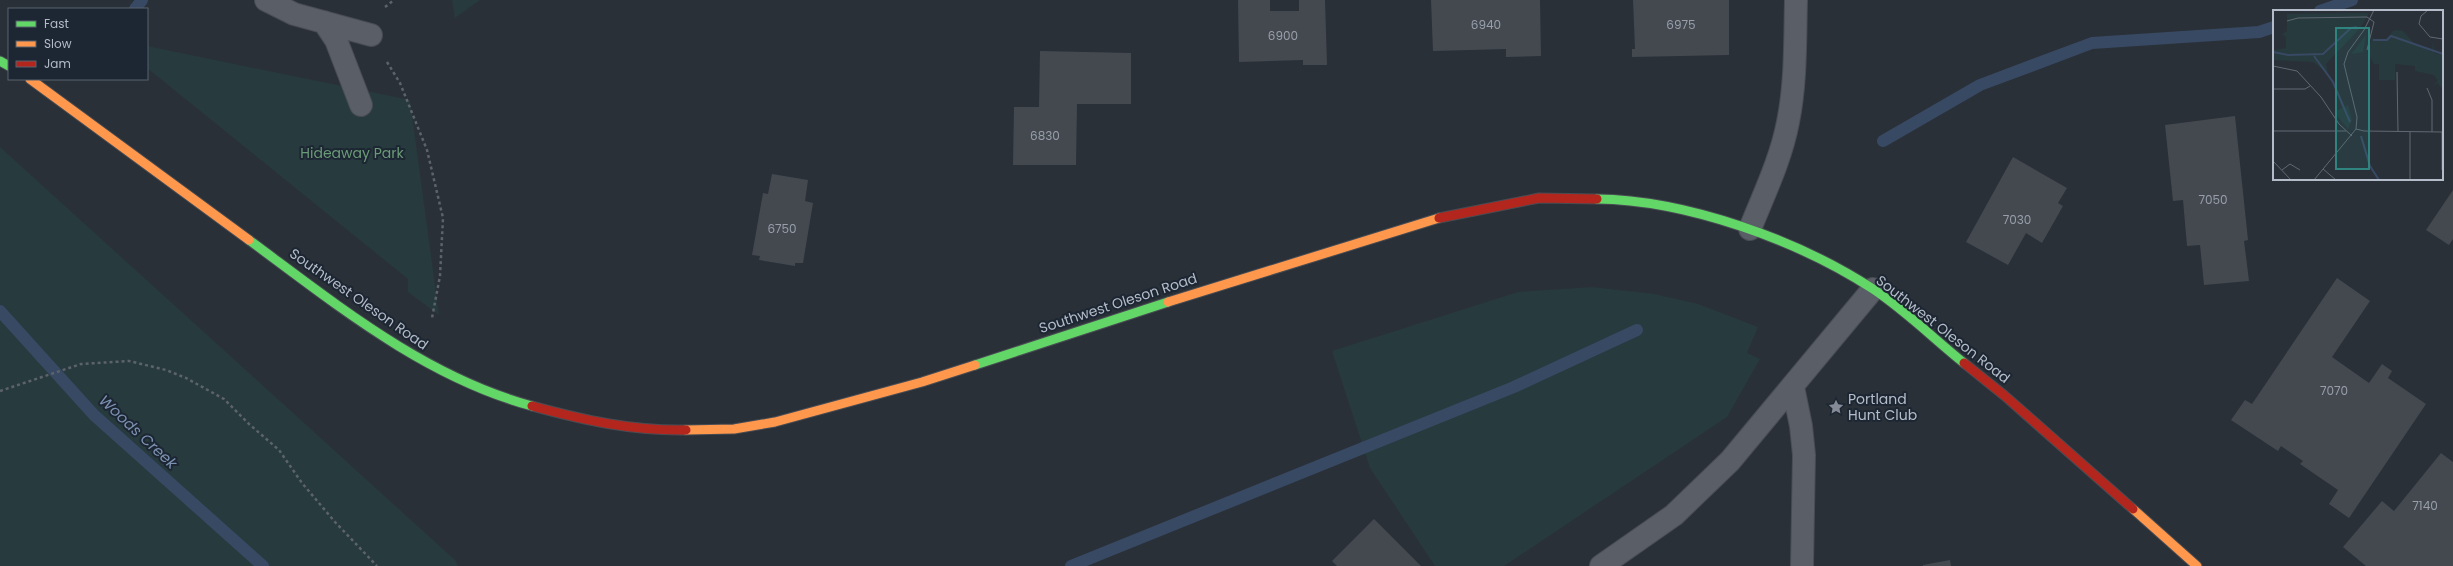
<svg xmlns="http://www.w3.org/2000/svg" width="2453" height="566" font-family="Poppins,sans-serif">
<rect width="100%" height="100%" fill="#2a3038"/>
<!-- green -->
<path fill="#273a3e" d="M452 0H480L455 18Z
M147 46 410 100 439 315 408 292V279L147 68Z
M0 147 455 560 458 566H0Z
M1592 287 1654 294 1698 304 1758 327 1747 353 1760 359 1727 417 1504 566H1435L1370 468 1332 351 1518 292Z"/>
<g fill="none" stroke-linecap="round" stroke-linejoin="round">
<!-- stream -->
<path stroke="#384963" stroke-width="12" d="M135 9 142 0
M2320 11 2352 0
M1883 141 1980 85 2092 43 2259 32 2274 27
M0 311 94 415 263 566
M1071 566 1514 387 1637 330"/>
</g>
<!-- building -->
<path fill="#444950" d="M1238 0H1270V11H1299V0H1325L1327 65H1303V60L1239 62Z
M1431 0H1540L1541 56 1506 57V49L1433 51Z
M1633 0H1729V55L1632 57V49H1635Z
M1040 51 1131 53V104H1077L1076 165H1013L1014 107H1039Z
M2235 116 2248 240 2244 241 2249 281 2204 285 2200 245 2187 246 2183 200 2173 201 2165 125Z
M2013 157 2067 188 2058 203 2063 206 2042 243 2026 233 2008 265 1966 242Z
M772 174 808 180 805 201 813 203 803 263H795V266L759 260 760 256 752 255 763 193 768 194Z
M2453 190V239L2449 245 2426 230Z
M2337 278 2370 301 2332 357 2369 383 2382 364 2392 371 2388 378 2426 404 2349 518 2329 504 2338 490 2300 464 2303 461 2281 446 2278 451 2231 420 2245 400 2252 404Z
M2441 453 2453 462V566H2366L2343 547 2382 501 2394 511Z
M1374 519 1421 566H1337L1332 561Z
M1950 560 1951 566H1923V565Z"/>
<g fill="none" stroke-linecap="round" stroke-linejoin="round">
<!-- lane casing -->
<g stroke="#484c53" stroke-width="24">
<path id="lane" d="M266 0 294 14 371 35
M324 22 336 40 361 105"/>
</g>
<!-- street casing -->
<g stroke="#484c53" stroke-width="24">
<path id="street" d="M1750 229C1764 194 1781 159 1788 122 1796 83 1795 40 1796 0
M1793 387 1801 426 1804 455 1802 566
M1601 566 1674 515 1730 461 1873 289"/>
</g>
<!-- fast casing -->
<g stroke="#484c53" stroke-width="11">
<path id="fast" d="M0 61 9 66
M1597 199C1686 200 1798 240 1873 289 1905 310 1934 339 1964 363
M249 240C337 305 425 377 532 406
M975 365 1168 302"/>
</g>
<!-- slow casing -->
<g stroke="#484c53" stroke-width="11">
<path id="slow" d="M30 79 249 240
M1168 302 1439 218
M686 430 734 429 775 422 922 382 975 365
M2133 509 2197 566"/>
</g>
<!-- jam casing -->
<g stroke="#484c53" stroke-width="11">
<path id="jam" d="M1439 218 1539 198 1597 199
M1964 363 2005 396 2133 509
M532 406C583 420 632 431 686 430"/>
</g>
<!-- path -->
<path stroke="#5d636a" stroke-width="2.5" stroke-dasharray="3 3" stroke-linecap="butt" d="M385 7 394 0
M387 62 400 83 427 150 443 218 440 276 432 318
M0 391 81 364 129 361 166 370 186 378 224 399 249 424 279 450 302 483 335 522 377 566"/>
<!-- lane -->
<use href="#lane" stroke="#5a5e66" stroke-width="22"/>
<!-- street -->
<use href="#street" stroke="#5a5e66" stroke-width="22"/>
<!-- fast -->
<use href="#fast" stroke="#63d668" stroke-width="9"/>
<!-- slow -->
<use href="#slow" stroke="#ff974d" stroke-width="9"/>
<!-- jam -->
<use href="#jam" stroke="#b3261e" stroke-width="9"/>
</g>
<!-- icons -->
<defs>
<g id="sight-bare" transform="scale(1.2)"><path d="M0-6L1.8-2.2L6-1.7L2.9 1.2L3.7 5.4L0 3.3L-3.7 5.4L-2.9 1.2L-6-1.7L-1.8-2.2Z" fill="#848b96" stroke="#1d2633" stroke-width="2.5" paint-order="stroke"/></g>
</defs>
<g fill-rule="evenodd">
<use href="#sight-bare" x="1836" y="407"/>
</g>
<g text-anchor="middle" stroke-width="4" stroke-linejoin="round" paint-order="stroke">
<!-- number labels -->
<g font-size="12" fill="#989fab">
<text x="1486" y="29">6940</text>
<text x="1681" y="29">6975</text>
<text x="1283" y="40">6900</text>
<text x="1045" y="140">6830</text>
<text x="2213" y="204">7050</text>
<text x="2017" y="224">7030</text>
<text x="782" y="233">6750</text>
<text x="2334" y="395">7070</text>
<text x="2425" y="510">7140</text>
</g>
<!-- park labels -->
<g font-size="14" fill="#6b9a76" stroke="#1d2633">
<text x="352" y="158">Hideaway Park</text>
</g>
<!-- street labels -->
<g font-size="14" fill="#b4bcc9" stroke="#1d2633">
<text transform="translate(359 299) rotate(35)" y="5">Southwest Oleson Road</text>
<text transform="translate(1118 303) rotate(-18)" y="5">Southwest Oleson Road</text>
<text transform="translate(1943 329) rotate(38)" y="5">Southwest Oleson Road</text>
</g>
<!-- poi labels -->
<g font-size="14" fill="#b4bcc9" stroke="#1d2633" text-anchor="start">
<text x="1848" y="404">Portland<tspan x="1848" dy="16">Hunt Club</tspan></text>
</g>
<!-- water labels -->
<g font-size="15" font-style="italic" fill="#7c92b1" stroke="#1d2633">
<text transform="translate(138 432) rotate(43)" y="5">Woods Creek</text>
</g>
</g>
<!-- overview -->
<g transform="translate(2273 10)">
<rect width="170" height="170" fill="#2a3038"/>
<path d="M96 3 88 17 53 54 55 64 40 52 0 50V40L13 38V27L9 24 14 21V4ZM124 20 130 21 141 33 159 42 160 31 161 43 170 45V81L165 73 159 76 165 71 161 65 142 61V56L122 54V70H106V54H101L95 44 99 26 100 30 113 29 120 21ZM93 25 90 42 78 44 80 42ZM75 95 79 110 75 119 61 102Z" fill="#273a3e"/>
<path fill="none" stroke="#384963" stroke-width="2" d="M100 30H114L118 26 170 44M0 42 15 45 50 44 78 18 84 17M41 46 60 72 77 112M88 126 97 156 106 170"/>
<path fill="none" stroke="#616872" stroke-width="1" d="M155 0 148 6 146 14 157 27 170 29M14 11 25 8 94 7 101 12 94 40M0 56 24 61 48 87 66 114 79 126M124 62 125 122M154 78 159 90V122M0 79H32L37 76M83 119 91 121 170 122M0 121H73M169 122V160M0 151 18 170M50 159 63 170M9 160 17 154 27 160M41 170 83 119 84 107 71 54 75 42 91 20 101 0M137 170V122"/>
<path fill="#308480" fill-opacity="0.15" stroke="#308480" stroke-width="2" d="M63 18H96V159H63Z"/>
<rect width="170" height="170" fill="none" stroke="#b4bcc9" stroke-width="2"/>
</g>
<!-- legend -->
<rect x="8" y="8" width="140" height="72" fill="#1d2633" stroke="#59626f"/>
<rect x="16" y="21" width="20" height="6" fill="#63d668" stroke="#59626f"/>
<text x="44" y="28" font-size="12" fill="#b4bcc9">Fast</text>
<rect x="16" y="41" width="20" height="6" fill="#ff974d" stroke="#59626f"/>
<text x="44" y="48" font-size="12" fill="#b4bcc9">Slow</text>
<rect x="16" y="61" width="20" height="6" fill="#b3261e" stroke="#59626f"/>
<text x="44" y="68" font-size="12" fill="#b4bcc9">Jam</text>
</svg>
